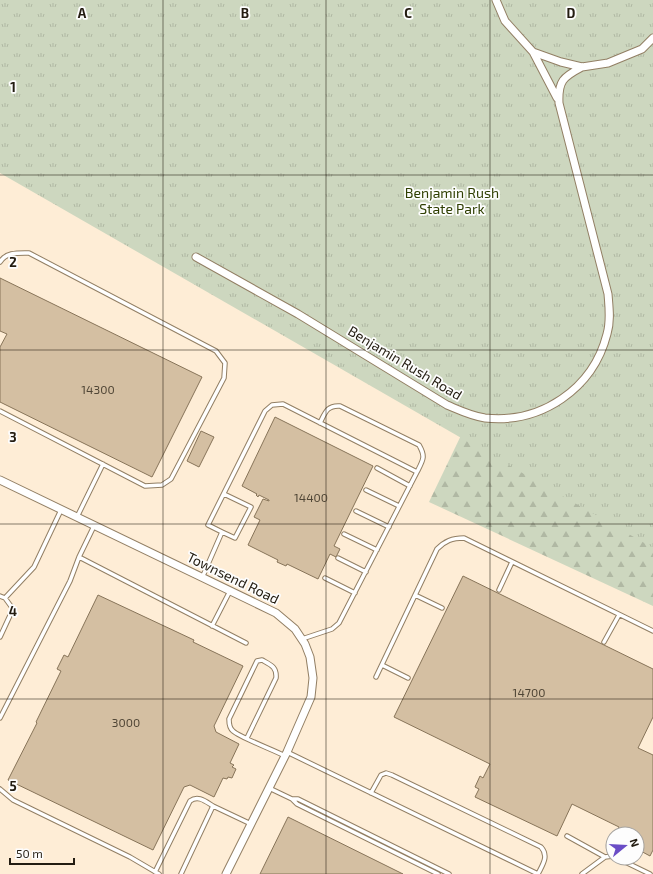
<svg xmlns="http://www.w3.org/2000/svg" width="653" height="874" font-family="'Exo 2',sans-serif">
<defs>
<pattern id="forest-firs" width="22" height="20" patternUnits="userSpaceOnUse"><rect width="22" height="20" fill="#cdd7bf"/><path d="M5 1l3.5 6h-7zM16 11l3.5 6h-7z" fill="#b0b8a3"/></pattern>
<pattern id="park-tufts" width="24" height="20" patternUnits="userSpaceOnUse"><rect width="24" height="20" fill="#cdd7bf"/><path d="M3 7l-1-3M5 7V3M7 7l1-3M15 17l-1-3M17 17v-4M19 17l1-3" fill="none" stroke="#b0b8a3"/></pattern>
</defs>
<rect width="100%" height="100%" fill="#feedd6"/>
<!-- forest -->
<path fill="url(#forest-firs)" d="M466 425 653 495V606L429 502Z"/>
<!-- park -->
<path fill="url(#park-tufts)" d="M0 0H653V548L0 173Z"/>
<!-- building -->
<path fill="#d4bfa2" stroke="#877459" d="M0 278 202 377 152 477 0 402V347L7 334 0 331Z
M275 417 373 466 334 546 340 549 336 557 330 554 318 579 287 564 286 566 277 562 278 560 248 545 260 520 254 517 263 499 269 501V500L259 495 258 497 256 495 257 494 242 486Z
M201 431 214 437 199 467 187 461Z
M463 576 653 669V717L638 748 653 755V850L650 856 637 849V834H616L619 827 572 804 557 836 475 797 479 789 475 787 480 776 483 778 490 764 394 717Z
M98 595 194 640 193 642 243 666 214 726 216 732 239 744 230 763 234 765 232 767 236 769 232 778 228 777 227 779 223 778 214 797 190 785 184 787 153 850 8 780 37 723 36 722 61 671 57 669 64 655 68 657Z
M288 817 403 874H260Z"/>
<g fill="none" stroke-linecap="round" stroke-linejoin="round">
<!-- lane casing -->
<g stroke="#927f64" stroke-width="5.5">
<path id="lane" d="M0 262C6 252 18 253 29 253L216 351 225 363 224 378 171 479 162 485 145 486 0 411
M320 423C325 413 327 405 340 406L419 445C426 457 423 460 417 472
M377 468 410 486
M366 490 399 506
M356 511 389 527
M77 517 103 464
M222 532 235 538 251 507 224 494
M344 534 377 550
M79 557 246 643
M338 558 366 572
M202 578 222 532 208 525 265 411 272 405 283 404 417 472 339 623 332 629 302 639
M325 578 355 593
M499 590 512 562
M415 595 442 608
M0 596 5 598 13 609 0 637
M5 598 34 567 61 510
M212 626 230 591
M604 642 619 615
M382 665 408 678
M376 677 437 549C445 541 452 538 464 538L653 631
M0 718 70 581 79 557 94 526
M247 738 276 678C277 667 271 665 262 660L257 661 229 719C229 723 229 728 233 731 241 738 274 750 285 756
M287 752 538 874
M269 788 292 799H298L449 874
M0 789 13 800 130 857 159 874
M371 793 381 775 386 773 392 775 541 847C549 856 543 864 538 874
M292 799 297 804 438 874
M567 836 605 857
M617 858 650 874
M155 872 190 801C198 795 205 801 213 806
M181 874 213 806 251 824
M582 874 605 857 613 856"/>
</g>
<!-- street casing -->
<g stroke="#927f64" stroke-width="9">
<path id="street" d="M496 0 505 21 533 52 561 62 582 67 608 63 642 49 653 38
M533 52 557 98
M196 257 298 314 447 405C459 410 471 416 485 418 541 424 593 389 607 334 611 321 609 307 608 294L559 103C558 81 563 77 582 67
M0 480 276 613 295 629 305 644 310 657 313 678 311 697 287 752 226 874"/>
</g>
<!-- lane -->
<use href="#lane" stroke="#fff" stroke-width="3.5"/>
<!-- street -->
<use href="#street" stroke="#fff" stroke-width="7"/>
</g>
<!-- grid -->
<path fill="none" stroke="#231c11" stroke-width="1" stroke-opacity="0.55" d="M163 0V874M326 0V874M490 0V874M0 175H653M0 350H653M0 524H653M0 699H653"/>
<g text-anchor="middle" stroke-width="3.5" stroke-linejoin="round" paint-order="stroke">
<!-- number labels -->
<g font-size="12" fill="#4f4535">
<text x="98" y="394">14300</text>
<text x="311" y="502">14400</text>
<text x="529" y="697">14700</text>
<text x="126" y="727">3000</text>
</g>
<!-- park labels -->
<g font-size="14" fill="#2f3f02" stroke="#fdfdfd">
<text x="452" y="198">Benjamin Rush<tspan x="452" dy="16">State Park</tspan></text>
</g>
<!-- street labels -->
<g font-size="14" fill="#231c11" stroke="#fdfdfd">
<text transform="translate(405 363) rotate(31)" y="5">Benjamin Rush Road</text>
<text transform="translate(233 578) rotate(26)" y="5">Townsend Road</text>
</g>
</g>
<g font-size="13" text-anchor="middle" font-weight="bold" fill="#231c11" stroke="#fdfdfd" stroke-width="3.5" stroke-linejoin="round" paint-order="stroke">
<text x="82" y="18">A</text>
<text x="245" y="18">B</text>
<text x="408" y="18">C</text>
<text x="571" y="18">D</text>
<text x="13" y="92">1</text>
<text x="13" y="267">2</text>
<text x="13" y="442">3</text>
<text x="13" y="616">4</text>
<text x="13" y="791">5</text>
</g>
<!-- north arrow -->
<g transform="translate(625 846) rotate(72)"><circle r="19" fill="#fdfdfd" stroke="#a6a39f"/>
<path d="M0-3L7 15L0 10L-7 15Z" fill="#6a4dc6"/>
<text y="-6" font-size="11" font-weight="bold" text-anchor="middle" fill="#231c11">N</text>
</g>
<!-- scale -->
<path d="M10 858v6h64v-6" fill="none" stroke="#231c11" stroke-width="2"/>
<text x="16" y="858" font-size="12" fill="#231c11" stroke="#fdfdfd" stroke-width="3" paint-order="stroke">50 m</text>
</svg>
